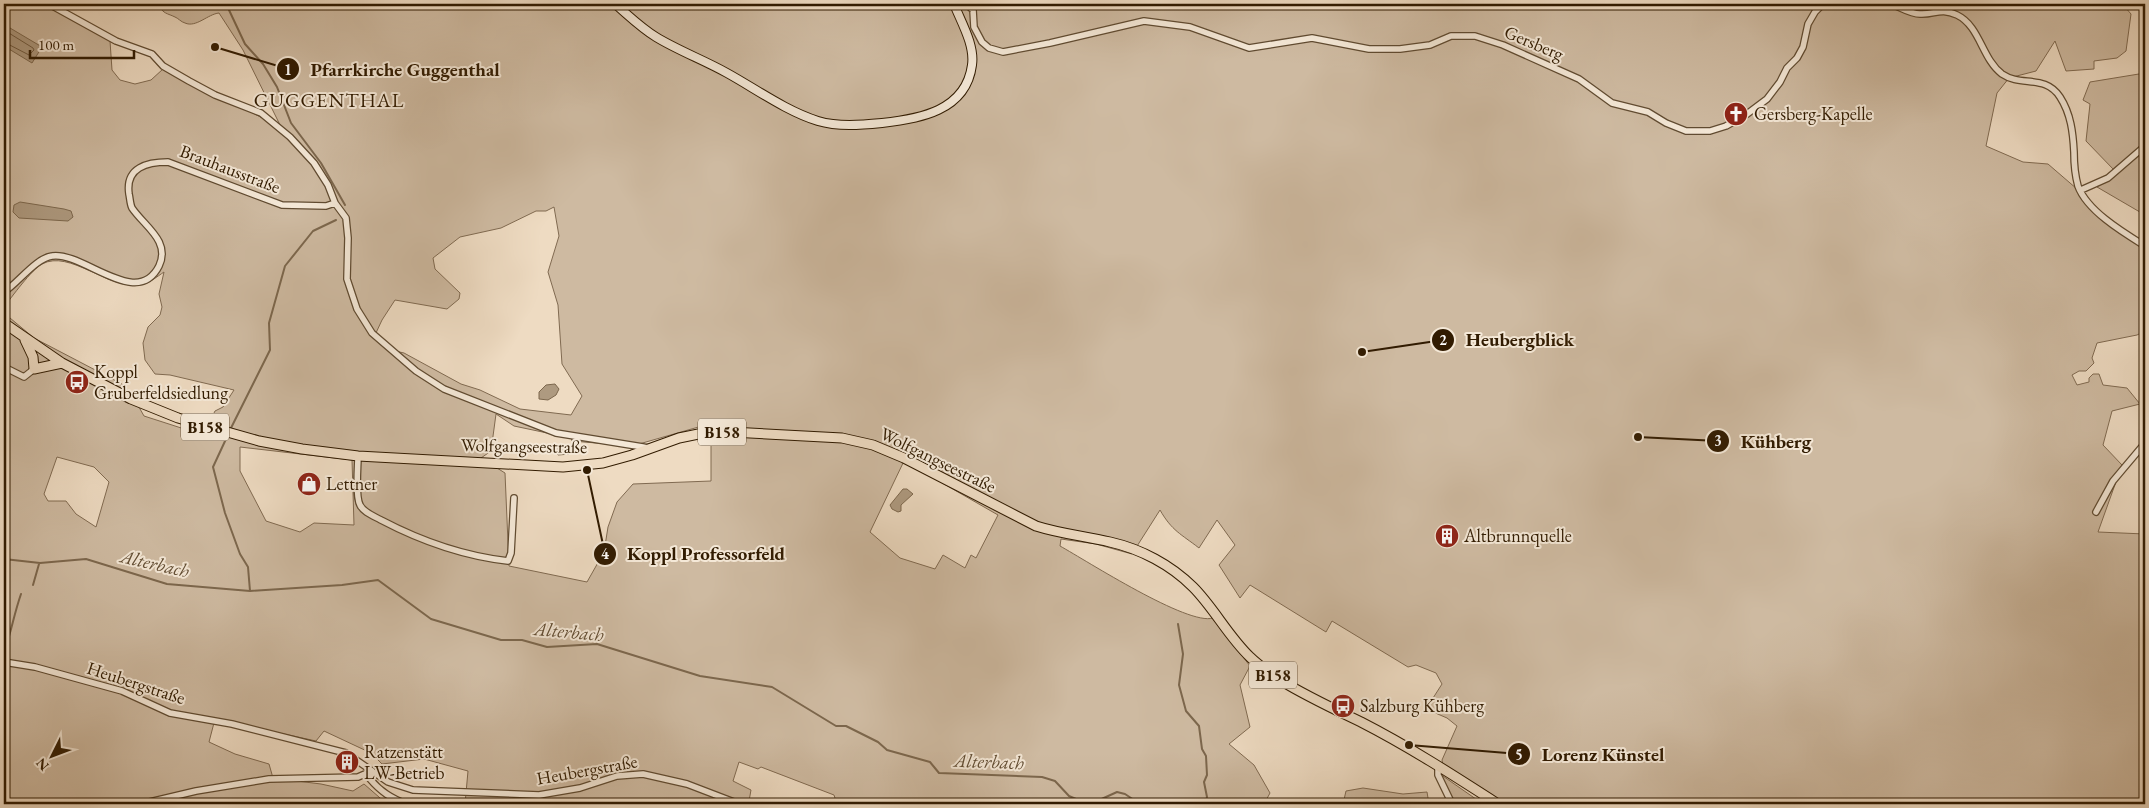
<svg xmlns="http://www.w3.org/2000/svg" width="2149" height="808" font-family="'EB Garamond',serif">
<rect width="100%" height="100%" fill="#eedbc2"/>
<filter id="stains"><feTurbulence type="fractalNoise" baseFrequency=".004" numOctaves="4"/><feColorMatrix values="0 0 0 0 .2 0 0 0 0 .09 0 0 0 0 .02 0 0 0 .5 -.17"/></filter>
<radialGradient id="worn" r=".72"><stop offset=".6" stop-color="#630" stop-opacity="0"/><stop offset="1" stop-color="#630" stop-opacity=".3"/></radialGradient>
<!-- green -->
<path fill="#cebaa1" stroke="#806a51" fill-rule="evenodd" d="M4 4H44L110 41 112 70 120 80 135 84 151 80 163 69 281 127 243 50 219 13C208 14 196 28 185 23 181 22 178 18 175 17 169 14 165 14 161 9L164 4H2127L2125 7 2131 14 2126 51 2117 58 2094 61V69L2066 71 2055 41 2036 71 2009 78 1997 93 1986 146 2023 162 2048 164 2077 189 2090 206 2145 248V331L2137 335 2097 343 2092 358 2094 363 2086 371H2079L2072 375 2077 385 2089 382V378L2093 374H2099L2103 385 2127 388 2140 404 2112 411 2103 445 2122 465 2098 532 2145 534V804H1505L1443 765 1442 760 1457 726 1447 718 1426 709 1442 684 1436 673 1416 665 1408 667 1332 621 1326 632 1250 585 1240 598 1219 565 1235 545 1217 520 1199 548C1181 534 1172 531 1160 510L1132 554 1096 544 1061 539 1060 546C1087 561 1188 626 1213 618L1250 666 1240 685 1250 727 1229 744 1254 765 1270 793 1264 804H837L834 795 761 767 758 769 739 762 733 781 751 790 749 801 804 804H465L468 771 424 759 382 764 371 753 324 731 316 741 215 719 209 742 235 754 269 764 273 778 321 784 353 791 364 784 387 804H4V313L34 338 122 384 131 393 144 416 203 435 215 411 223 407 234 390 170 375 155 374 145 360 143 343 148 327 160 315 162 307 159 294 164 272C158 276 148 284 141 285 108 290 70 249 42 264 32 269 11 298 4 307ZM554 207 559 236 548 272 558 305 562 364 582 396 571 415 520 409 480 390 461 384 404 353 391 350 375 335 382 320 395 300 447 309 459 299 460 293 435 269 433 258 460 237 501 228 536 211H546ZM496 414 514 426 571 438 572 441 632 446 709 424 711 434V481L633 484 617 502 608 527 604 552 587 582 509 566 505 473 481 458 491 451ZM240 447 352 460 354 525 314 523 300 532 266 521 240 471ZM57 457 94 467 109 482 96 527 76 514 66 501H48L44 494ZM904 461 998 515 976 558 971 555 965 568 943 555 935 569 900 558 870 532Z
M2145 73V215L2097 187 2107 180 2114 170 2086 141 2090 104 2083 100 2090 82Z
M1440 774 1483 804H1455Z
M1363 788 1403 794 1427 792 1429 804H1343L1346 791Z"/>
<!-- water -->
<path fill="#ae9a80" stroke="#7c674d" d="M5 25 42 47 32 63 4 46Z
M20 202 64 209 71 211 73 217 68 221 19 218 13 212 14 205Z
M555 384 559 389 556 395 548 400 539 399V392L546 385Z
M556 445 568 446 573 451 570 454 558 455 554 450Z
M903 489H907L913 494 901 505V511L898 512 892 509 890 505Z"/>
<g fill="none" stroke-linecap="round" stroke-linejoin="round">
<!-- shore -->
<path stroke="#705a40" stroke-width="1" d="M4 30 33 48 34 50 29 55 4 42"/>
<!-- stream -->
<path stroke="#7c674d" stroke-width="2" d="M229 4V10L245 44 263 64 277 87 291 123 321 163 345 205
M231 428 270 350 269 323 285 266 313 231 336 220
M226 439 213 467 225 513 240 554 248 567 250 591
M4 559 40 563 86 559 167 584 250 591 342 585 378 580 431 619 501 640H522L547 647 597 644 700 676 772 687 836 726H846L878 742 887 750 930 762 939 773 1042 777 1055 781 1069 796 1083 802H1095L1117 792 1125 794 1140 804
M33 585 39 564
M1178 624 1183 654 1179 685 1186 711 1199 726 1202 749 1206 756 1207 775 1204 782 1207 797 1205 804
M4 652C11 633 14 614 21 594"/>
<!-- street casing -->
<g stroke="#604b31" stroke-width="8">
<path id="street" d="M1891 4C1900 7 1910 14 1920 14 1935 15 1940 7 1957 15 1980 26 1982 59 2002 74 2021 87 2045 74 2060 97 2071 114 2073 133 2074 152 2074 163 2075 175 2078 186 2087 211 2124 233 2145 246
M955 7 966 4 973 10 974 27 982 42 989 48 1003 52 1050 43 1144 21 1190 27 1249 48 1312 38 1369 49H1400L1430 45 1451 36H1475L1503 45 1579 79 1612 103 1648 112 1666 123 1686 131H1710L1726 126 1747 114 1767 99 1780 82 1787 68 1797 58 1803 47 1808 24 1815 12 1823 4
M2081 190 2108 178 2145 146
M335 203 346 218 348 238 347 279 357 309 372 333 416 371 444 389 556 433 649 448
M4 292C18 283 36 258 52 256 83 251 137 310 159 266 171 241 144 226 132 208 130 204 130 198 129 194 125 167 148 162 168 162L282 205 326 206 335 203 328 185 314 163 290 137 261 113 215 95 189 81 163 66 152 54 116 41 49 4
M4 367 24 377 34 369
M358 456C358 467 355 496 360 505 364 513 374 516 381 520 421 541 464 556 508 561L511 553 514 498
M2096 512 2113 481 2145 443
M4 662 35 667 122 691 170 713 232 724 346 753 388 782 413 790 539 795 580 788 617 776 643 774 687 784 734 802 777 804
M1438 766V775L1452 804
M372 771 370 779C381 792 391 798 406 804
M141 804 196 791 269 779 358 777 372 771"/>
</g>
<!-- secondary casing -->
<g stroke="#311b01" stroke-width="10">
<path id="secondary" d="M615 4C628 15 641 28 656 37 679 51 704 60 727 73 756 89 786 111 818 121 838 127 861 125 882 123 919 119 966 111 972 65 975 45 961 22 954 4"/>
</g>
<!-- primary casing -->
<g stroke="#311b01" stroke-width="11">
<path id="primary" d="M4 323 62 363 131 399 178 418 259 441 302 449 358 456 563 467 603 463 632 455 679 438 713 431 842 438 873 445 904 458 1036 526C1061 534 1085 536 1110 542 1141 549 1171 565 1193 587 1214 608 1228 636 1250 657 1259 666 1270 673 1280 680 1306 696 1334 709 1361 722 1408 746 1453 775 1498 804
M25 340 33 357 34 369 62 363"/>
</g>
<!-- street -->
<use href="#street" stroke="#f4e8d7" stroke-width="5.5"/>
<!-- secondary -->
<use href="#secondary" stroke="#f4e8d7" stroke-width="8"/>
<!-- primary -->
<use href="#primary" stroke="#eedbc2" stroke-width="9"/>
</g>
<!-- icons -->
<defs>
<g id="church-disc" transform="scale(1.25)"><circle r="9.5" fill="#8f2418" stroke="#f4e8d7"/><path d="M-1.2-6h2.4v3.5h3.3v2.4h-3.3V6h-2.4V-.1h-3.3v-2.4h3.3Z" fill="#fff"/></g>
<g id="bus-disc" transform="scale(1.25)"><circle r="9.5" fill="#8f2418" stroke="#f4e8d7"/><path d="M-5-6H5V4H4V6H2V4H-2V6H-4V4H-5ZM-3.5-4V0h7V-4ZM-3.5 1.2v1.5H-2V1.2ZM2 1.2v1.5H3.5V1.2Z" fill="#fff"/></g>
<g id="shop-disc" transform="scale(1.25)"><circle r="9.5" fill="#8f2418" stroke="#f4e8d7"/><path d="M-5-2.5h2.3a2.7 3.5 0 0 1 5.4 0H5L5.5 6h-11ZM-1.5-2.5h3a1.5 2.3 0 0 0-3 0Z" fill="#fff"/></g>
<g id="building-disc" transform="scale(1.25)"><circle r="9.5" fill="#8f2418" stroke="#f4e8d7"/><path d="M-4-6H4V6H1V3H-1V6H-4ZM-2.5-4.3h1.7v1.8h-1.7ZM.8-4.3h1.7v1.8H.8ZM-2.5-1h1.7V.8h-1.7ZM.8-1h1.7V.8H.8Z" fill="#fff"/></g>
</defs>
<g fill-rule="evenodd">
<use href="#church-disc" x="1736" y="114"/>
<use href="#bus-disc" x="77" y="382"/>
<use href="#shop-disc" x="309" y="484"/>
<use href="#building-disc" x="1447" y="536"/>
<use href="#bus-disc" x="1343" y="706"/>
<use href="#building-disc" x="347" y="762"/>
</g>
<g text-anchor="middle" stroke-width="4" stroke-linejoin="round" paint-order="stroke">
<!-- shield labels -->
<g fill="#f4e8d7" stroke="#6c5841" stroke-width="1">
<rect x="181" y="413.5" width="48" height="27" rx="4"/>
<rect x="698" y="418.5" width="48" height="27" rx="4"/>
<rect x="1249" y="661.5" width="48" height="27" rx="4"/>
</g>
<g font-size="16" font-weight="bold" fill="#311b01">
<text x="205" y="433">B158</text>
<text x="722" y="438">B158</text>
<text x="1273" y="681">B158</text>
</g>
<!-- street labels -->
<g font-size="18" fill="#311b01" stroke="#f4e8d7">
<text transform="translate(1534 43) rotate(23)" y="6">Gersberg</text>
<text transform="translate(230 169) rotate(21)" y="6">Brauhausstraße</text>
<text transform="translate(524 446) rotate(1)" y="6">Wolfgangseestraße</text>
<text transform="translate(938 460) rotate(26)" y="6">Wolfgangseestraße</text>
<text transform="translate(136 683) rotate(18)" y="6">Heubergstraße</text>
<text transform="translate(587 770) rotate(-10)" y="6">Heubergstraße</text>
</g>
<!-- poi labels -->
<g font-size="18" fill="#311b01" stroke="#f4e8d7" text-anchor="start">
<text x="1754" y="120">Gersberg-Kapelle</text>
<text x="94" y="378">Koppl<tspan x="94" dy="21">Gruberfeldsiedlung</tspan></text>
<text x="326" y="490">Lettner</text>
<text x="1464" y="542">Altbrunnquelle</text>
<text x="1360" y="712">Salzburg Kühberg</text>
<text x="364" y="758">Ratzenstätt<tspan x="364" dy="21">LW-Betrieb</tspan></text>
</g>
<!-- water labels -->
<g font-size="19" font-style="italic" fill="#634e34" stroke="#f4e8d7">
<text transform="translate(155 563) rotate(13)" y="7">Alterbach</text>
<text transform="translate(569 631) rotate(5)" y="7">Alterbach</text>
<text transform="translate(989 761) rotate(2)" y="7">Alterbach</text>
</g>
<!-- quarter labels -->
<g font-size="20" letter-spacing="1" fill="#311b01" stroke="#f4e8d7">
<text x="329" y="107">GUGGENTHAL</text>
</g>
</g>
<!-- callouts -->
<path fill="none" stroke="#311b01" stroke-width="2" d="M215 47L288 69M1362 352L1443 340M1638 437L1718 441M587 470L605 554M1409 745L1519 754"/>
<g fill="#311b01" stroke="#f4e8d7" stroke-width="2">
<circle cx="215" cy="47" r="5"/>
<circle cx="1362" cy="352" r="5"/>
<circle cx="1638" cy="437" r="5"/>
<circle cx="587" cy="470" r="5"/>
<circle cx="1409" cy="745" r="5"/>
<circle cx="288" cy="69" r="12"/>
<circle cx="1443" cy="340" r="12"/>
<circle cx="1718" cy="441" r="12"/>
<circle cx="605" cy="554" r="12"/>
<circle cx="1519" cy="754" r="12"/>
</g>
<g font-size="15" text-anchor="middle" font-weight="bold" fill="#fff">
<text x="288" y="75">1</text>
<text x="1443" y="345">2</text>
<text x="1718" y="446">3</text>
<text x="605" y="559">4</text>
<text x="1519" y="760">5</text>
</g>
<g font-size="19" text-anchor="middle" font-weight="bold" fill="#311b01" stroke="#f4e8d7" stroke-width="4" stroke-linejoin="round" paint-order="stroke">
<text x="405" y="76">Pfarrkirche Guggenthal</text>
<text x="1520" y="346">Heubergblick</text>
<text x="1776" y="448">Kühberg</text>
<text x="706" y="560">Koppl Professorfeld</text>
<text x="1603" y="761">Lorenz Künstel</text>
</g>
<!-- margin -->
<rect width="2149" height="808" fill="none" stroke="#eedbc2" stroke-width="20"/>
<rect x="5" y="5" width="2139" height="798" fill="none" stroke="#311b01" stroke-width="2.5"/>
<rect x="10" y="10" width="2129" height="788" fill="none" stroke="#311b01"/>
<!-- north arrow -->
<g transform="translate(52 756) rotate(228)" stroke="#f4e8d7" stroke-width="4" paint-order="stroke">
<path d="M0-4L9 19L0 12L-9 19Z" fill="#311b01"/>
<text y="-8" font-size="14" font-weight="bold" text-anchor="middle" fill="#311b01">N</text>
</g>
<!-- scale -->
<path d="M30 50v8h104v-8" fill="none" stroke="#311b01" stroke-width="2.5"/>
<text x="38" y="50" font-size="15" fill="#311b01" stroke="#f4e8d7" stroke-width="4" paint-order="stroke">100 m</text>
<rect width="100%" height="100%" filter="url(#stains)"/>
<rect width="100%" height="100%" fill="url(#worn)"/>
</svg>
